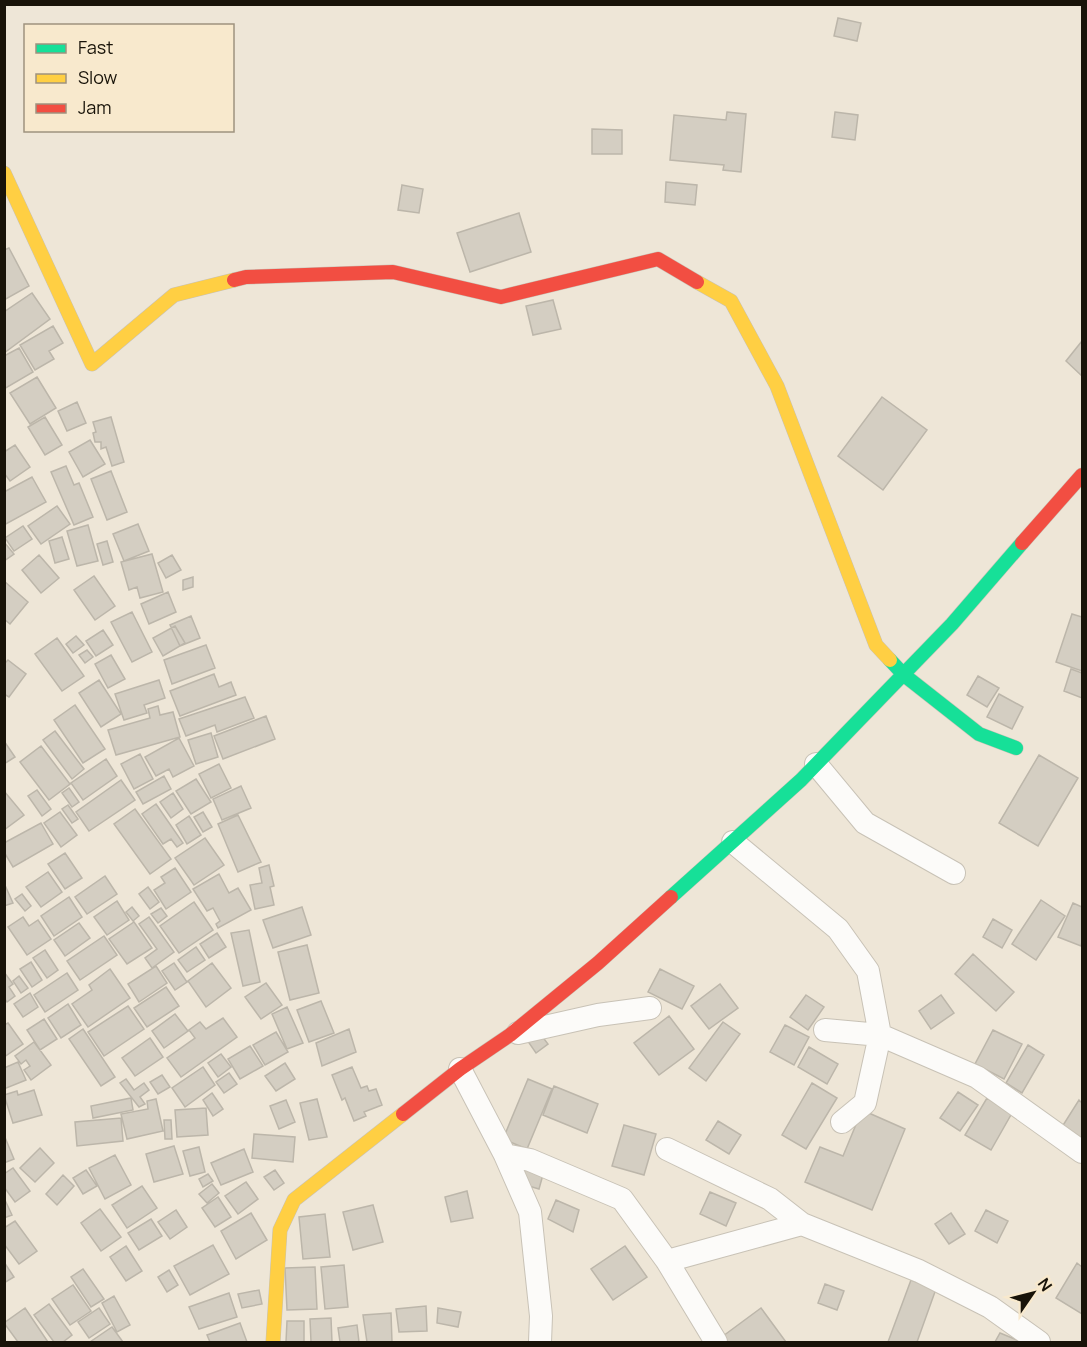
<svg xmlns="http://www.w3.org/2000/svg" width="1087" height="1347" font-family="Manrope,sans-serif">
<rect width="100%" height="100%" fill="#eee6d7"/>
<!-- building -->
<path fill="#d4cec2" stroke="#bcb6aa" stroke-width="1.5" d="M838 18 861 23 857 41 834 36Z
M727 112 746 114 741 172 723 170 724 165 670 160 674 115 726 120Z
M835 112 858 115 855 140 832 137Z
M592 129 622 130V154H592Z
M666 182 697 185 695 205 665 202Z
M402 185 423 189 419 213 398 210Z
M519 213 531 252 470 272 457 233Z
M9 248 29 286 4 300V250Z
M32 293 50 319 4 353V312Z
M553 300 561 329 533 335 526 306Z
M53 326 63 343 49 351 54 359 35 370 20 345Z
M1082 341V376L1066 361Z
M19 348 33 372 4 389V356Z
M37 377 56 408 30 424 10 393Z
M882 397 927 430 883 490 838 456Z
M77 402 86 423 67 431 58 411Z
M45 417 62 445 45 455 28 427Z
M111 417 124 462 112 466 106 447 101 449V442H95L93 433 96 432 93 422Z
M90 440 105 464 83 477 69 452Z
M15 445 30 467 10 481 4 473V452Z
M66 466 74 485 79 483 93 517 74 525 51 472Z
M111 471 127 512 107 520 91 479Z
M32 477 46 502 4 525V492Z
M57 506 70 524 41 544 28 526Z
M138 524 149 551 124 561 113 534Z
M88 525 98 561 77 566 67 531Z
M23 526 32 539 14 551 5 538Z
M62 537 69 559 55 563 49 541Z
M107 541 113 562 103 565 97 544Z
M4 542 14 554 4 561Z
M152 554 163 592 140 598 137 587 129 590 121 562Z
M39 555 59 578 41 593 22 570Z
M172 555 181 570 166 578 158 563Z
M94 576 115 606 95 620 74 590Z
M193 577V587L183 590V580Z
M4 581 28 602 10 624 4 619Z
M168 592 176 612 149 624 141 604Z
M132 612 152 652 132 662 111 622Z
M1072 614 1082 617V671L1056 662Z
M191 616 200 638 180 646 170 625Z
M175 626 185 643 163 656 153 638Z
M103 630 113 645 96 656 86 641Z
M76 636 84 645 73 653 66 644Z
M57 638 84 676 62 691 35 654Z
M206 645 215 668 172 684 164 660Z
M87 650 93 657 85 663 79 655Z
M111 655 125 679 108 688 95 664Z
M8 660 26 674 9 697 4 694V664Z
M1071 669 1082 673V698L1064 691Z
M214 674 219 687 231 682 236 695 180 716 170 691Z
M978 676 999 688 987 707 967 695Z
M99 680 121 714 101 727 79 693Z
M159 680 165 698 144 705 147 713 124 720 115 694Z
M999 694 1023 707 1012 729 987 717Z
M245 697 254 718 217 732 215 725 186 736 179 719Z
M75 705 105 749 83 763 54 720Z
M158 706 160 715 173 712 180 737 116 755 108 730 150 718 148 709Z
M266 716 275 739 223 759 214 736Z
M55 731 84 769 72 779 43 740Z
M211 733 218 757 196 764 188 740Z
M179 738 194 766 173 777 169 769 156 776 145 757Z
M4 741 15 757 4 764Z
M41 746 70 784 49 800 20 762Z
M140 754 153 779 134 789 121 764Z
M1039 755 1078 778 1038 846 999 823Z
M106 759 117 776 83 800 71 783Z
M219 764 231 788 211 798 199 774Z
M164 776 171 789 143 804 136 792Z
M196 779 211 802 191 814 176 791Z
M121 780 135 800 89 831 76 812Z
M241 786 251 808 222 820 213 799Z
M69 788 79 802 72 807 62 793Z
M37 790 51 809 42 816 28 796Z
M4 791 24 815 4 830Z
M173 793 183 809 171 818 160 802Z
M156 804 183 843 177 847 171 839 163 844 142 814Z
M68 805 78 819 72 823 62 809Z
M135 809 171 859 150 874 114 824Z
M60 812 77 835 61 847 44 823Z
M203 812 212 827 203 832 194 817Z
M238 815 261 862 238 872 218 824Z
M189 816 201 835 187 844 176 825Z
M41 823 53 844 13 867 4 852V843Z
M205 838 224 865 194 885 175 858Z
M65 853 82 878 65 889 48 864Z
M269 865 274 886 270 887 274 905 255 909 250 885 262 883 259 868Z
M175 868 191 892 166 909 154 890 165 883 161 877Z
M48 872 62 892 41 907 26 887Z
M219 874 229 893 238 888 251 910 218 928 216 924 220 921 213 908 207 911 193 889Z
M105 876 117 894 87 914 75 897Z
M4 883 13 903 4 906Z
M148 887 159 902 150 909 139 894Z
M22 894 31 906 25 911 15 899Z
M69 897 82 917 54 936 41 916Z
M1041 900 1065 916 1036 960 1012 944Z
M117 901 129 920 107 935 94 917Z
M194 902 213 930 179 953 160 926Z
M1073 903 1082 907V942L1081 946 1058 937Z
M132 907 139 916 133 921 126 912Z
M302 907 311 935 273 948 263 920Z
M161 908 167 916 158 923 151 914Z
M23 917 29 926 38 920 51 939 27 955 8 927Z
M149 917 174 952 152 968 145 958 157 949 139 924Z
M993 919 1012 930 1002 948 983 937Z
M134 922 152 948 127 964 109 939Z
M79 923 90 938 65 956 54 940Z
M249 930 260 982 243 986 231 933Z
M217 933 226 947 209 958 200 944Z
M104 936 117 955 80 980 67 961Z
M307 945 319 993 290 1000 278 952Z
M196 947 205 960 187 972 178 960Z
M45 950 58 970 47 978 33 958Z
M973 954 1014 992 996 1011 955 974Z
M31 962 42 980 32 987 20 969Z
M174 963 187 982 175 990 162 971Z
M212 963 231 988 206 1007 188 981Z
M156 966 167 983 139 1002 128 984Z
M110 969 130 998 88 1027 72 1004 92 990 89 985Z
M660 969 694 986 682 1009 648 992Z
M4 972 13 984 9 987 15 996 7 1002 4 998Z
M67 973 78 990 45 1012 34 995Z
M19 976 28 988 21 993 13 981Z
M266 983 282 1005 261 1019 245 997Z
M720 984 738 1008 709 1029 691 1006Z
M166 987 179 1006 147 1027 134 1008Z
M30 993 38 1007 23 1017 14 1004Z
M806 995 824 1007 808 1030 790 1017Z
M941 995 954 1013 931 1029 919 1011Z
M321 1001 334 1033 309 1042 297 1010Z
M68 1004 81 1025 61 1038 48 1018Z
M128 1006 144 1029 104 1056 88 1032Z
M287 1007 303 1043 287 1049 272 1014Z
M175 1014 188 1031 164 1048 152 1031Z
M669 1016 694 1049 659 1075 634 1043Z
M223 1018 237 1037 181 1077 167 1058 195 1038 189 1030 200 1022 206 1029Z
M44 1019 57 1039 40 1050 27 1030Z
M723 1022 740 1034 706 1081 689 1068Z
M8 1023 23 1044 4 1057V1025Z
M785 1025 809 1037 794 1065 770 1052Z
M83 1029 115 1077 101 1086 69 1039Z
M349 1029 356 1052 322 1066 316 1043Z
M993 1030 1022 1044 1004 1079 975 1064Z
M538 1031 548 1044 536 1053 527 1040Z
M276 1032 288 1052 265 1065 253 1045Z
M150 1038 163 1057 135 1076 122 1058Z
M34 1042 51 1065 31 1080 24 1070 30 1066 26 1060 21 1064 15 1056Z
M1028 1045 1044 1055 1022 1093 1006 1083Z
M250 1046 263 1066 240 1079 228 1059Z
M809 1047 838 1064 827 1084 798 1067Z
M221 1054 231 1067 218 1077 208 1063Z
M18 1062 26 1080 4 1089V1068Z
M285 1063 295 1079 276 1091 265 1076Z
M203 1067 215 1085 185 1107 172 1088Z
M352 1067 361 1088 367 1086 369 1091 376 1089 382 1105 364 1112 366 1116 354 1121 345 1098 342 1100 332 1075Z
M229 1073 237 1084 224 1093 216 1082Z
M162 1075 170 1087 158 1094 150 1082Z
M126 1079 134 1090 144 1083 149 1090 140 1097 145 1104 139 1107 120 1083Z
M528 1079 552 1089 527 1149 503 1139Z
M812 1083 837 1098 806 1149 782 1135Z
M554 1086 598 1104 587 1133 543 1115Z
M34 1090 42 1115 13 1123 4 1095 17 1091 18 1095Z
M958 1092 978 1105 960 1131 940 1118Z
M212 1093 223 1109 213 1116 203 1100Z
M131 1098 133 1110 93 1118 91 1106Z
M987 1098 1012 1113 991 1150 965 1135Z
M156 1099 163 1131 127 1139 121 1114 148 1109 147 1101Z
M317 1099 327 1137 309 1140 300 1103Z
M286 1100 295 1122 279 1129 270 1106Z
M1079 1100 1082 1103V1144L1060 1130Z
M206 1108 208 1135 177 1137 175 1110Z
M862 1110 905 1129 872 1210 805 1182 820 1147 843 1156Z
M121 1118 123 1141 77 1146 75 1122Z
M164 1120H171L172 1139H165Z
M718 1121 741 1135 729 1154 706 1140Z
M624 1125 656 1134 644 1175 612 1166Z
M254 1134 295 1137 293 1162 252 1158Z
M4 1135 14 1159 4 1163Z
M174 1146 183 1174 154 1182 146 1154Z
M199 1147 205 1172 190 1176 183 1151Z
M40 1148 54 1163 35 1182 20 1168Z
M244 1149 253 1172 221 1185 211 1163Z
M115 1155 131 1185 105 1199 89 1168Z
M520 1165 544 1171 539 1189 522 1184Z
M13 1168 30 1191 15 1202 4 1187V1174Z
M86 1170 97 1186 83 1194 73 1178Z
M275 1170 284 1183 274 1190 264 1177Z
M208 1174 213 1181 203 1187 199 1179Z
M63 1175 74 1186 57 1205 46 1194Z
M246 1182 258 1199 238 1214 225 1196Z
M212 1184 219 1193 207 1203 199 1194Z
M142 1186 157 1208 127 1228 112 1205Z
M467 1191 473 1218 451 1222 445 1197Z
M710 1192 736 1203 726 1226 700 1214Z
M218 1197 231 1217 215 1227 202 1208Z
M4 1198 12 1215 4 1218Z
M556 1200 579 1210 573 1232 548 1219Z
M373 1205 383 1242 353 1250 343 1212Z
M100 1209 121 1237 101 1251 81 1223Z
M176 1210 187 1227 170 1239 158 1222Z
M986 1210 1008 1221 997 1243 975 1231Z
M251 1213 267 1240 236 1259 221 1231Z
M951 1213 965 1234 949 1244 935 1224Z
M325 1214 330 1257 303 1259 299 1217Z
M151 1219 162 1236 139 1250 128 1233Z
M15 1221 37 1251 19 1264 4 1244V1228Z
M213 1245 229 1274 190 1295 174 1266Z
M126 1246 142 1271 126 1281 110 1257Z
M625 1246 647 1277 613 1300 591 1269Z
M4 1262 14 1277 4 1283Z
M1077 1263 1082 1267V1314L1056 1298Z
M344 1265 348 1307 325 1309 321 1267Z
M315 1267 317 1309 287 1310 285 1268Z
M83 1269 104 1299 91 1307 71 1277Z
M169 1270 178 1285 167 1292 158 1277Z
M911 1280 936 1289 917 1342H888Z
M825 1284 844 1291 837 1310 818 1303Z
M73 1285 91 1311 70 1325 52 1299Z
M259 1290 262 1304 242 1308 238 1294Z
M229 1293 237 1317 199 1329 189 1307Z
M114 1296 130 1325 117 1332 102 1303Z
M49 1304 72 1335 63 1342H54L34 1315Z
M426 1306 427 1331 399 1332 396 1309Z
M25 1308 48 1342H18L4 1323Z
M99 1308 110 1324 89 1338 78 1322Z
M438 1308 461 1312 458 1327 437 1323Z
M761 1308 786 1342H722L719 1339Z
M391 1313 392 1342H367L363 1315Z
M331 1318 332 1342H311L310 1319Z
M287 1321H304V1342H286Z
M240 1323 247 1342H210L207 1335Z
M357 1325 359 1342H340L338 1328Z
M112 1327 123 1342H90Z
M1000 1333 1022 1342H995Z"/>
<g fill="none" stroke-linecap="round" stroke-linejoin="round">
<!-- street casing -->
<g stroke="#c8c2b6" stroke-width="24">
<path id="street" d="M816 764 865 823 954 873
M733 842 838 929 868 971 880 1035 977 1077 1082 1152
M825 1030 880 1035 865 1103 842 1122
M518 1033 598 1015 650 1008
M460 1069 505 1155 530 1212 541 1316 540 1342
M667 1149 770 1199 802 1224
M505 1155 530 1160 622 1199 667 1261 716 1342
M667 1261 802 1224 919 1271 990 1307 1039 1342"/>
</g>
<!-- fast casing -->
<g stroke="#c8c2b6" stroke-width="15">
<path id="fast" d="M890 660 904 675 979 734 1016 748
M671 897 801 780 952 624 1022 543"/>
</g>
<!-- slow casing -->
<g stroke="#c8c2b6" stroke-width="15">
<path id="slow" d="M4 173 92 364 174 295 234 280
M697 282 731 301 777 386 876 645 890 660
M273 1342 280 1230 294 1200 403 1114"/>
</g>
<!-- jam casing -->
<g stroke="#c8c2b6" stroke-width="15">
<path id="jam" d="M234 280 246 277 393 272 501 297 658 259 697 282
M1022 543 1082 475
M403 1114 460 1069 510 1035 598 963 671 897"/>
</g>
<!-- street -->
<use href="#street" stroke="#fcfbf9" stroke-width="22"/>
<!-- fast -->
<use href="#fast" stroke="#16e098" stroke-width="14"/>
<!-- slow -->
<use href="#slow" stroke="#ffcf43" stroke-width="14"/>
<!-- jam -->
<use href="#jam" stroke="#f24e42" stroke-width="14"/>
</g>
<!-- border -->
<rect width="1087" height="1347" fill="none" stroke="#181309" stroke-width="12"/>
<!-- legend -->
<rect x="24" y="24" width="210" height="108" fill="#f8e9cd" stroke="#9e937f" stroke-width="1.5"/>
<rect x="36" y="44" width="30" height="9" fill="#16e098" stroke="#9e937f" stroke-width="1.5"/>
<text x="78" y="54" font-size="18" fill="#181309">Fast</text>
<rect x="36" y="74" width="30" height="9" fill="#ffcf43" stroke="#9e937f" stroke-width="1.5"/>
<text x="78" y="84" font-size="18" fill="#181309">Slow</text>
<rect x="36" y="104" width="30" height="9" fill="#f24e42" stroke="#9e937f" stroke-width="1.5"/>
<text x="78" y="114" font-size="18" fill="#181309">Jam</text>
<!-- north arrow -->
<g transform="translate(1033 1293) rotate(55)" stroke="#f8e9cd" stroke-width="4.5" paint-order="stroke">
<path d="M0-4.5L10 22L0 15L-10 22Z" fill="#181309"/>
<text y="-9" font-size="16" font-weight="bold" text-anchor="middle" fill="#181309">N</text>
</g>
</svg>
